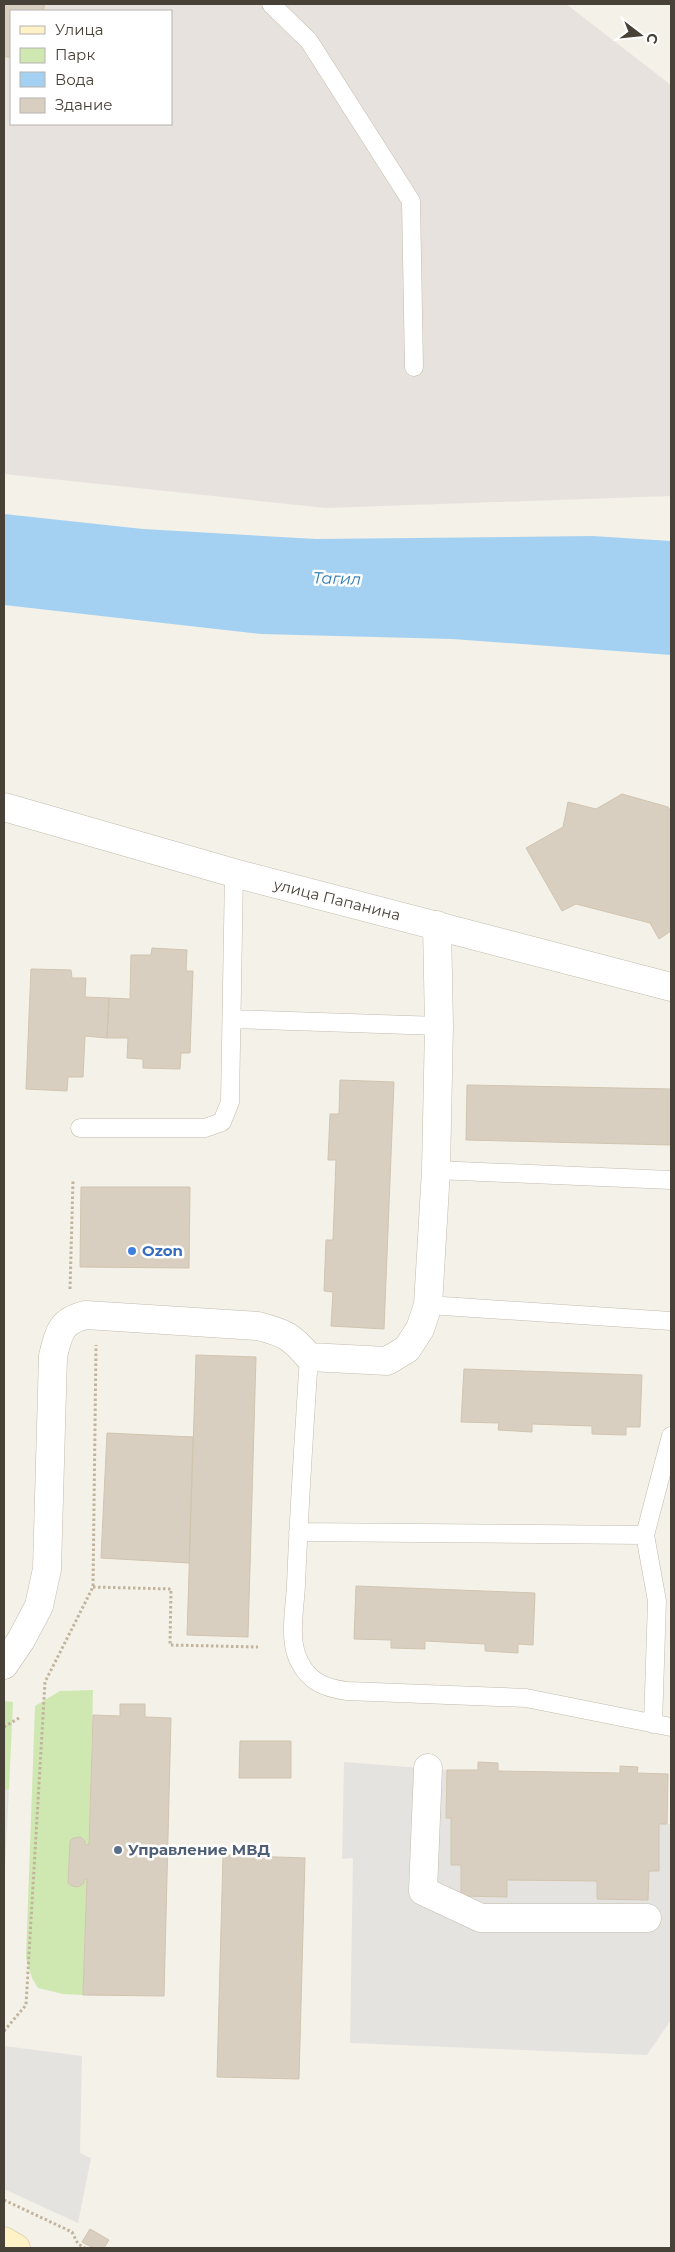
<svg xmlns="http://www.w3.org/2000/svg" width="675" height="2252" font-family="Montserrat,sans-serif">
<rect width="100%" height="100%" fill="#f4f1e8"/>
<!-- industrial -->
<path fill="#e7e2dd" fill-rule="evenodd" d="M4 4H566L671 85V496L326 508 4 474ZM11 11H171V124H11Z"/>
<!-- green -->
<path fill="#cfe8b1" d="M93 1690 89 1845H85V1841L81 1837 73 1838 70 1841 68 1880 70 1885 78 1887 84 1883V1879H87L83 1995 63 1994 38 1988 32 1978 26 1958 35 1706 60 1691Z
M4 1701 13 1702 9 1789 4 1791Z"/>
<!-- parking -->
<path fill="#e5e3e0" d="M344 1762 447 1770 446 1818H451V1864L461 1865V1896L506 1897 507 1880 597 1881V1899L648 1900 649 1871H659V1824H671V2020L647 2055 350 2043 353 1858 342 1859Z
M9 1789 4 1885V1791Z
M4 2046 82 2056 80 2153 91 2158 78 2223 4 2189Z"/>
<!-- water -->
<path fill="#a4d1f1" d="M4 514 143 529 316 539 592 536 671 541V655L452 639 261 634 4 605Z"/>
<!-- building -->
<path fill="#d9cfc0" stroke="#d1c4b0" d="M4 4H45L43 11H11V58L4 56Z
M622 794 668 807 671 812V931L659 939 650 923 576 904 562 911 526 848 563 827 568 802 596 809Z
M152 948 187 950 186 971H193L190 1053H181L180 1069 143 1068V1059L127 1058 128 1038H107L109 998 130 999 131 955H151Z
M31 969 71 970 72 978H86L85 997 109 998 107 1038 85 1036 83 1077H68L67 1091 26 1089Z
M340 1080 394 1082 384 1329 331 1326 333 1292 324 1291 326 1240H333L336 1160H328L330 1114H339Z
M467 1085 671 1089V1145L466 1140Z
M81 1187H190L189 1268 80 1267Z
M196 1355 256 1357 248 1637 187 1635Z
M464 1369 642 1375 640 1427H626V1435L592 1434V1426L532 1424V1432L498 1430 499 1423 461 1422Z
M107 1433 193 1437 189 1563 101 1558Z
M356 1586 535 1593 533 1645 518 1644V1653L485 1651V1644L425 1641V1649L391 1648V1640L354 1639Z
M120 1704H145V1717L171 1718 164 1996 83 1995 87 1879H84V1883L78 1887 72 1886 68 1883 70 1841 73 1838 81 1837 85 1841V1845H89L93 1715 120 1716Z
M240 1741H291V1778H239Z
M478 1762 498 1763V1771L620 1773V1766L638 1767 637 1773 668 1774 667 1824H659V1871H649L648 1900 597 1899V1881L507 1880V1897L461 1896V1865H451V1818H446L447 1770H478Z
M223 1855 305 1858 299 2079 217 2077Z
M90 2229 109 2240 104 2248H93L82 2242Z"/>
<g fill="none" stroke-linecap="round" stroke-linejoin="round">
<!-- lane casing -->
<g stroke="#c3bbad" stroke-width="19">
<path id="lane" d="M271 4 309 41 411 201 414 367
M232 1019 439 1026
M80 1128H205L222 1122 230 1102 234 873
M436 1170 671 1180
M428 1305 671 1321
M309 1357C304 1433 299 1509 296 1585 295 1608 288 1640 299 1661 309 1682 325 1688 347 1691L526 1698 671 1727
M298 1532 645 1535
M653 1724 657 1601 645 1535 671 1436"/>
</g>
<!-- street casing -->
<g stroke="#c3bbad" stroke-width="29">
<path id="street" d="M4 807 234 873 671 987
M4 1665 21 1640 39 1606 47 1569 53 1356C59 1333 60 1321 86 1315L258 1326C285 1333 291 1336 309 1357L387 1361 407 1349 420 1329 428 1305 436 1170 439 1026 437 925
M428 1768 423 1891 481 1918H647"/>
</g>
<!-- secondary casing -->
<g stroke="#d4c598" stroke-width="29">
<path id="secondary" d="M4 2241 16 2248"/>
</g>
<!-- path -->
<path stroke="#c2b49c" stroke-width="3" stroke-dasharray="2.5 2.5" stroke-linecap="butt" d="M70 1289 73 1181
M93 1587 171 1589 170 1645 258 1647
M4 1727 19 1718
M4 2031 26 2005 45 1682 93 1587 96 1345
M4 2200 72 2232 78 2244 85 2248"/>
<!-- lane -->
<use href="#lane" stroke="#fff" stroke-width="18"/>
<!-- street -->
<use href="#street" stroke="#fff" stroke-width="28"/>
<!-- secondary -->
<use href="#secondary" stroke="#fff2c7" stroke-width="28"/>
</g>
<!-- markers -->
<circle fill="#3f7fe0" stroke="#fff" stroke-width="2" cx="132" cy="1251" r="5"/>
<circle fill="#5c6f8a" stroke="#fff" stroke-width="2" cx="118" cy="1850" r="5"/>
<g text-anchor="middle" stroke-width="5" stroke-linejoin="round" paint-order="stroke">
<!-- street labels -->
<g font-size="15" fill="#484137" stroke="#fff">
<text transform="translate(337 900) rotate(14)" y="5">улица Папанина</text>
</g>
<!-- shop labels -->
<g font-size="15" font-weight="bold" fill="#366cbe" stroke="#fff" text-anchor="start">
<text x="142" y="1256">Ozon</text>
</g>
<!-- service labels -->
<g font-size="15" font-weight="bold" fill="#4e5e75" stroke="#fff" text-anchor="start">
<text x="128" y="1855">Управление МВД</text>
</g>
<!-- water labels -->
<g font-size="16" font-style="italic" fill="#2e7bb5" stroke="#fff">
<text transform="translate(337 578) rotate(2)" y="6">Тагил</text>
</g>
</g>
<!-- border -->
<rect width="675" height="2252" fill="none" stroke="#484137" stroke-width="10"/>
<!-- legend -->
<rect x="10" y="10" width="162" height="115" fill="#ffffff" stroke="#b6b3af"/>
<rect x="20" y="26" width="25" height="8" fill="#fff2c7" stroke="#b6b3af"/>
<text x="55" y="35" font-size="15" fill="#484137">Улица</text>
<rect x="20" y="48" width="25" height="15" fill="#cfe8b1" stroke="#b6b3af"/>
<text x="55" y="60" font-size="15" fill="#484137">Парк</text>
<rect x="20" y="72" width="25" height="15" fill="#a4d1f1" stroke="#b6b3af"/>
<text x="55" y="85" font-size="15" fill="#484137">Вода</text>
<rect x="20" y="98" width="25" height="15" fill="#d9cfc0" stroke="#b6b3af"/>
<text x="55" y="110" font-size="15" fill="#484137">Здание</text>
<!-- north arrow -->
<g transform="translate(640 35) rotate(106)" stroke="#ffffff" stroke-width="4" paint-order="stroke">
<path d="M0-4L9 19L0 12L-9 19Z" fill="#484137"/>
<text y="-8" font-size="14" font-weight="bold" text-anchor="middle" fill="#484137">С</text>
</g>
</svg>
